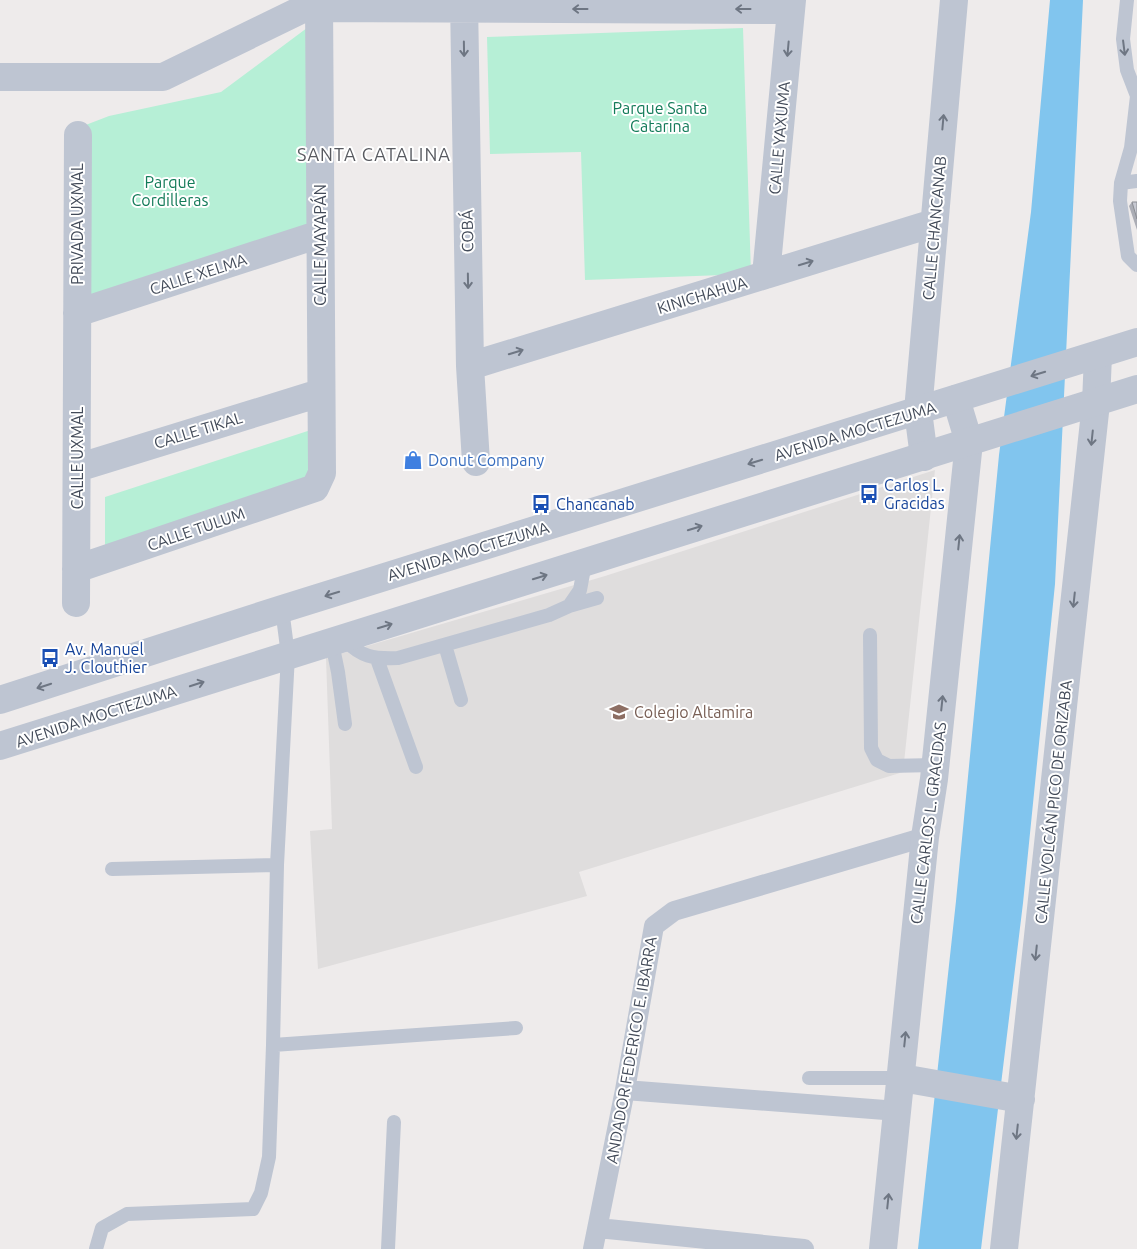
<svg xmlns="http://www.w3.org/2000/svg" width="1137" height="1249" font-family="Ubuntu,sans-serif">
<rect width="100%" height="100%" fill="#eeebeb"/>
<!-- education -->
<path fill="#dfdddd" d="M935 470 903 772 579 872 587 896 318 969 310 831 332 829 326 658 605 576Z"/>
<!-- green -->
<path fill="#b6efd6" d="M319 19 320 234 77 313 83 126 109 116 221 92Z
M743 28 751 274 585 280 581 152 490 154 487 37Z
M320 427 315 488 105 560V497Z"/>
<!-- water -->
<path fill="#81c5ee" d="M1050 0H1083L1055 584 1023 903 981 1249H918L956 901 999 455 1031 212Z"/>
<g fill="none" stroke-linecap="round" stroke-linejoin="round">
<!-- service -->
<path stroke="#bec5d2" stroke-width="14" d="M1127 0 1123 39 1127 70 1137 96 1131 148 1121 183 1120 201 1128 256 1137 265
M1121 183 1137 181
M569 606 597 598
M870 635 871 748 877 760 889 766 935 765
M343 639C362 657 372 659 398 658L549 615 569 606 580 590 585 563
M332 643 338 672 345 724
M445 645 461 700
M377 659 416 767
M112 869 277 865
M273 1045 516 1028
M809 1078H902
M96 1249 102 1228 127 1214 253 1209 261 1193 269 1157 273 1045 277 865 288 655 282 609
M388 1249 394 1122"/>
<!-- pedestrian -->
<path stroke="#bec5d2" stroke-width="20" d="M625 1090 898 1111
M598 1228 804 1249
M593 1249 625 1090 654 926 674 911 925 837"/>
<!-- minor -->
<path stroke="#bec5d2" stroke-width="28" d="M464 0 470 366 476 462
M0 77H163L305 8 791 10
M766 275 792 0
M77 313 320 234
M470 366 934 223
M924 457 918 411 954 0
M77 468 320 393
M76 569 315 488 322 473 319 0
M76 603 78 135
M902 1078 1021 1099
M883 1249 925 837 934 779 969 442 956 399
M1004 1249 1096 403 1098 355"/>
<!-- tertiary -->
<path stroke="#bec5d2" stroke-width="28" d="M0 700 282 609 1137 342
M0 746 1137 389"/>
</g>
<!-- wall -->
<path fill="#abadb5" d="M1132 202H1137V230L1129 206Z"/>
<!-- building -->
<path fill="#c7c9d2" stroke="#8b8d93" d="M1132 202H1137V219Z"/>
<!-- one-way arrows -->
<defs><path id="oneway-shaft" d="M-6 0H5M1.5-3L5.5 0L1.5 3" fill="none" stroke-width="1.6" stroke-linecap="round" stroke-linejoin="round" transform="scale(1.25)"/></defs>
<g stroke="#6e7683">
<use href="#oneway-shaft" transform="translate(580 9) rotate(-180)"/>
<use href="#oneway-shaft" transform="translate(743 9) rotate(-180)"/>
<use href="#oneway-shaft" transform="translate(1124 48) rotate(83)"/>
<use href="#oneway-shaft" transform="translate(464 49) rotate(89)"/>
<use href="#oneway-shaft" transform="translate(788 49) rotate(95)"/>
<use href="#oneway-shaft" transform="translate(943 122) rotate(-85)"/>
<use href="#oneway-shaft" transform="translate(806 263) rotate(-17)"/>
<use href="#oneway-shaft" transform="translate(468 281) rotate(89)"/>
<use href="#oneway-shaft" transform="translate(516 352) rotate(-17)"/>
<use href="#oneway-shaft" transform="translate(1038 374) rotate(163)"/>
<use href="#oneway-shaft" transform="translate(1092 438) rotate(96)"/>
<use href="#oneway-shaft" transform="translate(755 462) rotate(163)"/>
<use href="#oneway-shaft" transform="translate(695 528) rotate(-17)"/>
<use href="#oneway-shaft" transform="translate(959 542) rotate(-84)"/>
<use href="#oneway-shaft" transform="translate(540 577) rotate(-17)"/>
<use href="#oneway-shaft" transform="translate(332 594) rotate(163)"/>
<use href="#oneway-shaft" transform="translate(1074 600) rotate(96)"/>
<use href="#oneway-shaft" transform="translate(385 626) rotate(-17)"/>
<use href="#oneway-shaft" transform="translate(197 684) rotate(-18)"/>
<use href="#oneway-shaft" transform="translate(44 686) rotate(162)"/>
<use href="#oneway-shaft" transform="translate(942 703) rotate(-84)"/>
<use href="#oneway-shaft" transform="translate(1036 953) rotate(96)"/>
<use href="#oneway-shaft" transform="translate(905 1039) rotate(-84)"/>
<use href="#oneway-shaft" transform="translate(1017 1132) rotate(96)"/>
<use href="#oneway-shaft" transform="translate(888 1201) rotate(-84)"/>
</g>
<!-- icons -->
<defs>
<g id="shop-bare" transform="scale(1.5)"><path d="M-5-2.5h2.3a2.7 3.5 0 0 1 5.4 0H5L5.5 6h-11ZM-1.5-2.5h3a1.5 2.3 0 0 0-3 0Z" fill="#3f7fe0" stroke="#fff" stroke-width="2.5" paint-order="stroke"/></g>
<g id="bus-bare" transform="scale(1.5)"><path d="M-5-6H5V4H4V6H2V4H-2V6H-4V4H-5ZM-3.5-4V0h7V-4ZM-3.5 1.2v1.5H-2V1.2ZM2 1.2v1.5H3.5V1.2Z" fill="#1a4fb4" stroke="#fff" stroke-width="2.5" paint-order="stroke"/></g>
<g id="school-bare" transform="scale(1.5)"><path d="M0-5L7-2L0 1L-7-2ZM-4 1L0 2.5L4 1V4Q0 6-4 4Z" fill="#8d6e63" stroke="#fff" stroke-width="2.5" paint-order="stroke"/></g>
</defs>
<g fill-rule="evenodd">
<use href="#shop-bare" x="413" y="460"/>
<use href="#bus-bare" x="869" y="494"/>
<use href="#bus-bare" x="541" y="504"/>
<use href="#bus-bare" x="50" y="658"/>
<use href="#school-bare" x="619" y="712"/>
</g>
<g text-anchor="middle" stroke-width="4" stroke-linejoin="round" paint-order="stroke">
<!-- park labels -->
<g font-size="16" fill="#137b59" stroke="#fff">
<text x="660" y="114">Parque Santa<tspan x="660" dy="18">Catarina</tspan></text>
<text x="170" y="188">Parque<tspan x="170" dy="18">Cordilleras</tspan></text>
</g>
<!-- street labels -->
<g font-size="16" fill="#434b59" stroke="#fff">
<text transform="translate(779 138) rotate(-85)" y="6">CALLE YAXUMA</text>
<text transform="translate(77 224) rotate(-90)" y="6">PRIVADA UXMAL</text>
<text transform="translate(934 228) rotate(-85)" y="6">CALLE CHANCANAB</text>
<text transform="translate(467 231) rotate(-91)" y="6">COBÁ</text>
<text transform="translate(320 245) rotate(-90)" y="6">CALLE MAYAPÁN</text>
<text transform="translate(198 274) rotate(-18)" y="6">CALLE XELMA</text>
<text transform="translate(702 295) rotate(-17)" y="6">KINICHAHUA</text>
<text transform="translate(198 430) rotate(-17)" y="6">CALLE TIKAL</text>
<text transform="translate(855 431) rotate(-17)" y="6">AVENIDA MOCTEZUMA</text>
<text transform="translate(77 458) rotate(-90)" y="6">CALLE UXMAL</text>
<text transform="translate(196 529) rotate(-19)" y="6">CALLE TULUM</text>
<text transform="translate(468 551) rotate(-17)" y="6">AVENIDA MOCTEZUMA</text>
<text transform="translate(96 716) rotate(-18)" y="6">AVENIDA MOCTEZUMA</text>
<text transform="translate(1053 802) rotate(-84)" y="6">CALLE VOLCÁN PICO DE ORIZABA</text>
<text transform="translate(928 823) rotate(-83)" y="6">CALLE CARLOS L. GRACIDAS</text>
<text transform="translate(631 1050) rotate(-80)" y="6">ANDADOR FEDERICO E. IBARRA</text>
</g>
<!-- shop labels -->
<g font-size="16" fill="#366cbe" stroke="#fff" text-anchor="start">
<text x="428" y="466">Donut Company</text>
</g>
<!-- transit labels -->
<g font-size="16" fill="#164399" stroke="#fff" text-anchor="start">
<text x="884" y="491">Carlos L.<tspan x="884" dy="18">Gracidas</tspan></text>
<text x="556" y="510">Chancanab</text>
<text x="65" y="655">Av. Manuel<tspan x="65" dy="18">J. Clouthier</tspan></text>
</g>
<!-- education labels -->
<g font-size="16" fill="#785e54" stroke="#fff" text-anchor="start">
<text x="634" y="718">Colegio Altamira</text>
</g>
<!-- neighbourhood labels -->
<g font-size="18" letter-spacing="1" fill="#585a60" stroke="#fff">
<text x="374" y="161">SANTA CATALINA</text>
</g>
</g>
</svg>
